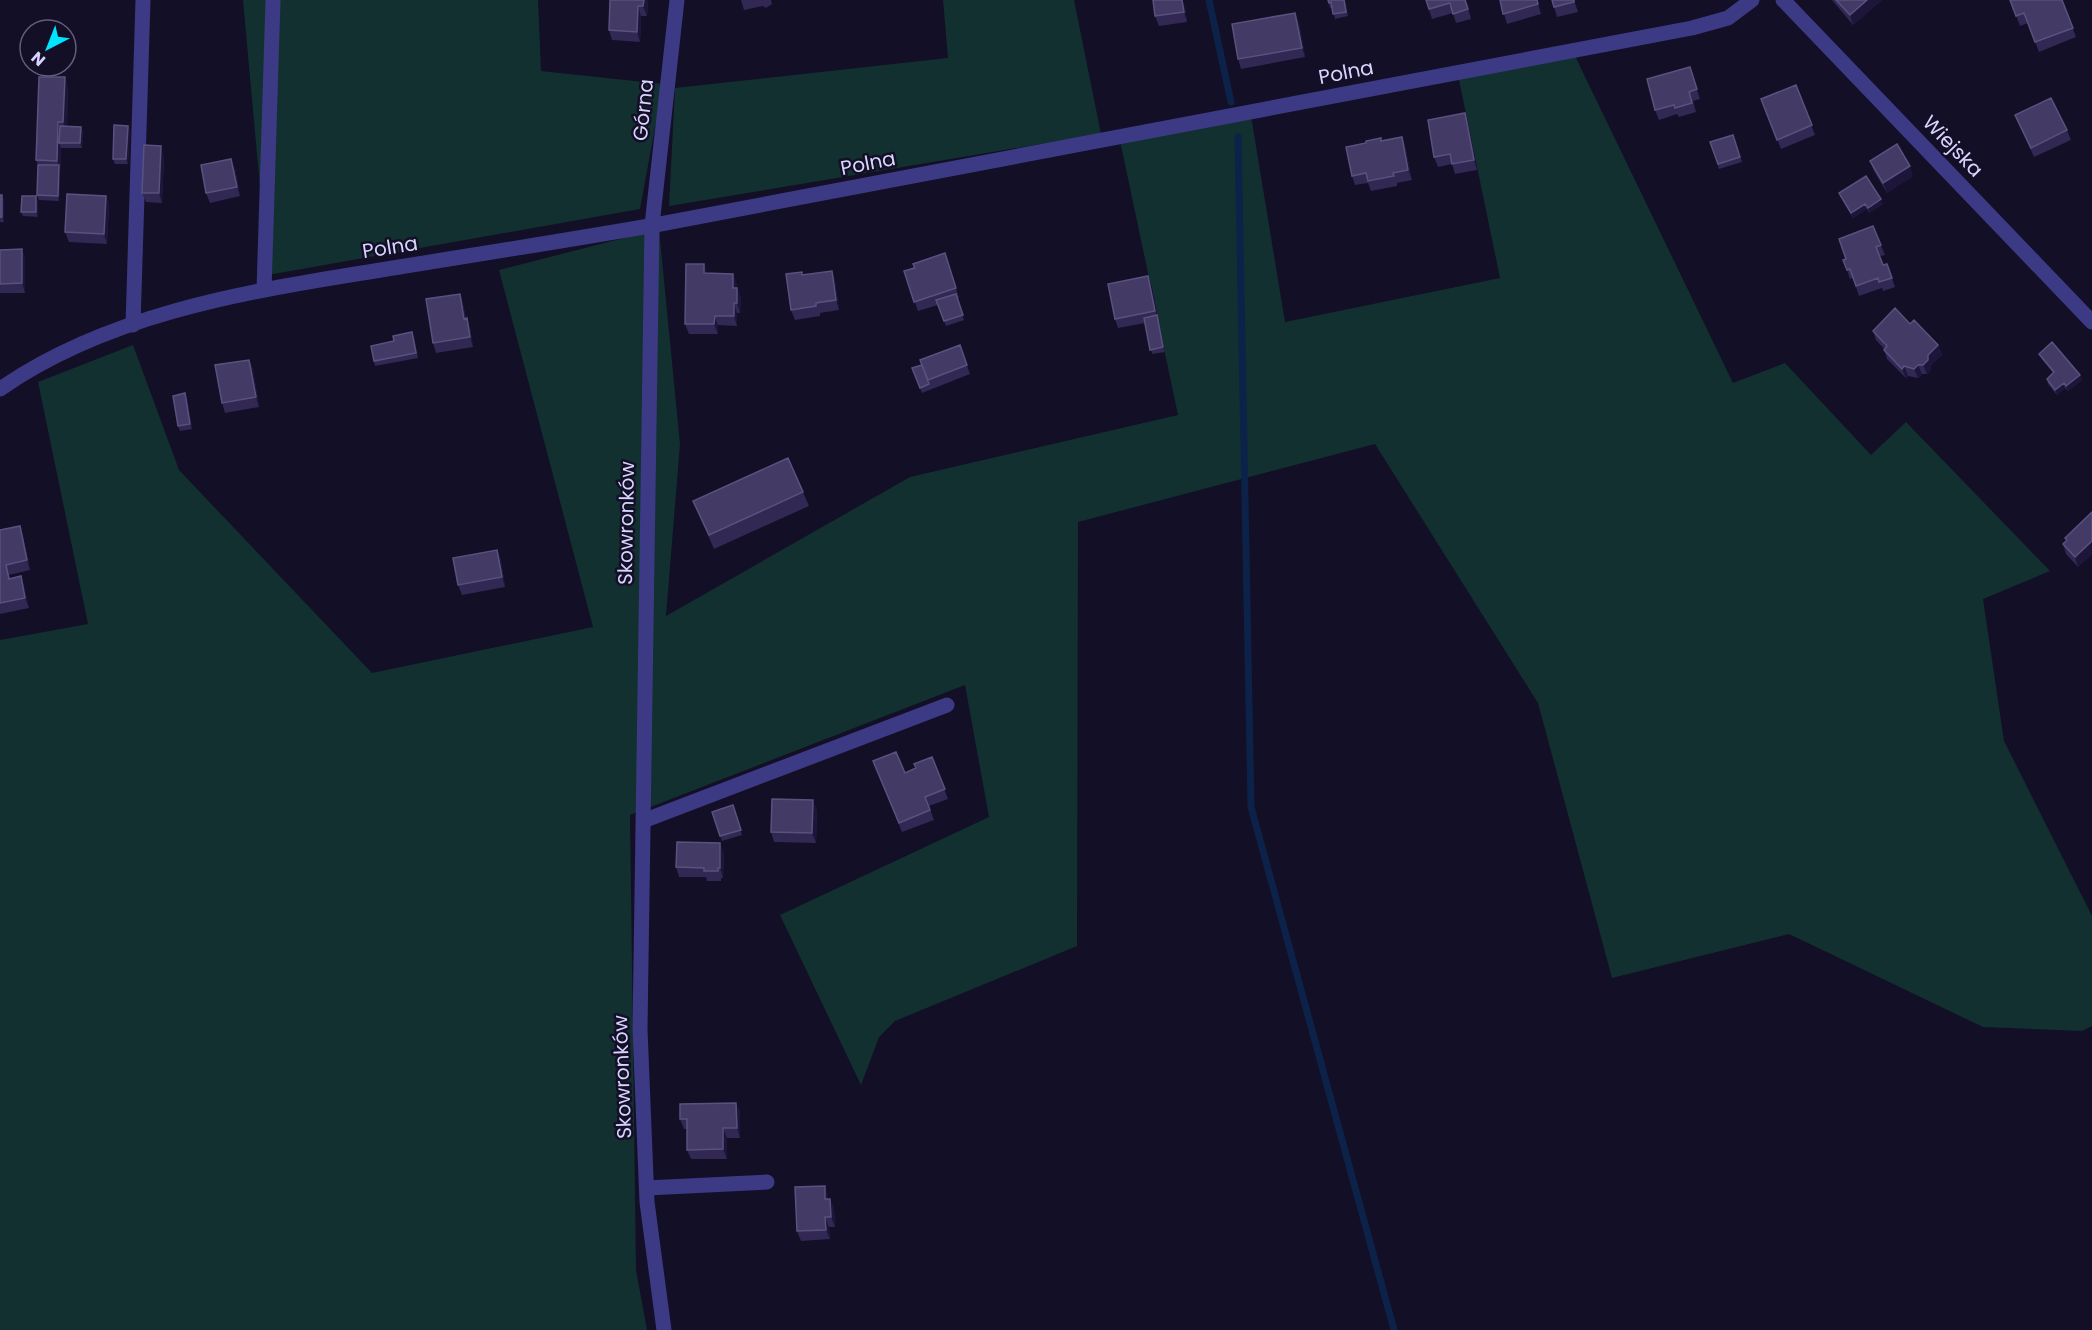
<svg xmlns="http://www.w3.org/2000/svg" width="2092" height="1330" font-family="Poppins,sans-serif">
<rect width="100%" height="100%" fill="#130f26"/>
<!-- green -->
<path fill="#12302f" d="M243 0H538L541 71 663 84 640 209 268 275Z
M943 0H1074L1101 134 669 206 675 88 948 58Z
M1575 56 1733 383 1785 363 1871 455 1906 422 2050 571 1983 599 2004 741 2092 916V1026L2082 1031 1983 1027 1789 934 1612 978 1538 703 1375 444 1078 522 1077 946 895 1021 879 1037 861 1085 780 915 989 817 965 685 630 815 636 1270 647 1330H0V640L88 624 38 382 133 345 179 470 372 673 593 627 499 270 659 229 680 444 666 616 910 477 1178 415 1119 136 1251 116 1285 322 1500 278 1458 75Z"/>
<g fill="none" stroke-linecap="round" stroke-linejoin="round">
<!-- stream -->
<path stroke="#0c2248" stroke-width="7" d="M1209 0 1231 102
M1238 137 1251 807 1394 1330"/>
<!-- minor -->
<path stroke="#3d3a85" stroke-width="15" d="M1783 0 2092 322
M264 290 273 0
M133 325 143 0
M0 389C105 316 238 293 362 273 460 257 558 242 655 225 1001 162 1346 93 1692 28L1728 18 1752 0
M643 821 947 705
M647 1188 767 1182
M664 1330 647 1202 640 1029 652 225 677 0"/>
</g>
<!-- wall -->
<path fill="#312854" d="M610 0H648L647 16H641L640 42 612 40 609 30Z
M741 0H771L772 4 766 8 763 6 744 10Z
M1328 0H1345L1348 16 1335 19 1332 8H1330Z
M1426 0H1466L1471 19 1456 23 1453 13 1432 19Z
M1500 0H1537L1541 14 1507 24Z
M1574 0 1578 12 1557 17 1554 7Z
M1832 0H1882L1853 25Z
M2010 0H2062L2076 37 2039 52 2028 23 2020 26Z
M1185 7 1187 22 1159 26 1155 16Z
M1299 22 1305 57 1241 69 1238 59Z
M1690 67 1700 99 1693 101 1696 112 1679 117 1677 114 1659 120 1655 110Z
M1796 85 1815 135 1781 149 1761 99Z
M68 87 67 127H81L83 132 82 148H61L59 201 39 200 37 195 38 165 36 160Z
M1465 113 1468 123 1477 170 1455 174 1452 164 1438 167 1434 157Z
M2015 115 2067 130 2071 140 2034 157 2019 125Z
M128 126 130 131 128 164H115L113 159Z
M1733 135 1742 162 1719 169 1710 142Z
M1402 137 1405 146 1412 180 1397 183V186L1371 191 1368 183 1355 185 1352 176 1382 140Z
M164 156 162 203 146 202 142 193Z
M1870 161 1913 176 1887 193 1874 171Z
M235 168 240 196 210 203 206 193Z
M1839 193 1883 204 1869 213 1867 209 1853 218 1841 198Z
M0 195H2L4 200V222H0Z
M106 196 109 205 107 244 69 242 65 232Z
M38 201V217L23 216 21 212Z
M1873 226 1885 255 1880 256 1883 265 1887 264 1895 287 1883 291 1882 288 1859 296 1853 278 1850 279 1847 270 1846 259Z
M22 249 25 259V293H0V250Z
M945 253 959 298 957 299 964 320 946 326 938 305 918 311 904 271Z
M832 271 835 281 839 310 820 313V316L795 320 791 310 803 275Z
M708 273 737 284V288L741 298 740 313H737V326L718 325V334H689L685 324Z
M1152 286 1165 352 1152 354 1145 323 1118 328 1115 319Z
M460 294 463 304 466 319 470 328 473 347 436 353 433 343Z
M1910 324 1938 345 1942 355 1931 365V370L1927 374H1922L1918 378 1908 376 1906 378 1887 359 1884 350V349L1876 340 1873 331Z
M414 337 418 358 375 366 374 361Z
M960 345 970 374 922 393 912 368 922 365Z
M2039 354 2082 380 2068 391 2065 388 2057 395 2048 384 2047 379 2053 373 2041 358Z
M249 360 253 369 259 407 225 413 222 403Z
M185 393 187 398 192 429 180 431 178 426Z
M803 492 809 506 714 549 699 515 693 501Z
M2092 512V554L2078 567 2066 554 2063 544 2066 541 2065 538Z
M20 526 23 536 30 570 9 575 10 579 21 576 24 586 29 608 0 614V530Z
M497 550 501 560 505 587 462 595 458 585Z
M932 757 948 799 929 806 934 820 902 832 877 770 905 773 916 768Z
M733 805 742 835 722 841 712 812Z
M817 810 816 843 774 842 771 832Z
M724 853 723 878H721V881H707L706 877H679L676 867Z
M736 1103 740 1112V1138H727V1159H691L687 1150V1129H684L680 1119Z
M825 1186 828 1199H830L834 1209 835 1227H829L830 1239 801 1241 797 1231Z"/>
<!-- shaded-wall -->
<path fill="#1d163a" d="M644 0H648L647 16 643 6Z
M1182 0 1185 7 1187 22 1184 12Z
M1867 0H1882L1853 25 1850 15Z
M638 6 641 16 640 42 637 32Z
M1295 13 1299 22 1305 57 1302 48Z
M65 77 68 87 67 132 63 122Z
M1465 113 1468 123 1477 170 1474 160Z
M58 122 62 131 59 143 61 148 59 201 58 196 59 165 57 161Z
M128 126 130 131 128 164 126 159Z
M81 127 83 132 82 148 80 143Z
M1402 137 1405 146 1412 180 1408 170Z
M161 146 164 156 162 203 159 193Z
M231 159 235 168 240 196 237 187Z
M1910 166 1913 176 1887 193 1883 183Z
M2 195 4 200V222L2 217Z
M36 196 38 201V217L36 212Z
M106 196 109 205 107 244 104 234Z
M1881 199 1883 204 1869 213 1868 208Z
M1865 204 1867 209 1853 218 1851 213Z
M22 249 25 259V293L22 283Z
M704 264 708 274 704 273Z
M832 271 835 281 839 310 836 300Z
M733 274 737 284V298L733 288Z
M1148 276 1152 286 1165 352 1163 347Z
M737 288 741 298 740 313 737 303Z
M460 294 463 304 467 329 464 319Z
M734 303 737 313V326L734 316Z
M715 316 718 325V334L714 324Z
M467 318 470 328 473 347 470 337Z
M1938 345 1942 355 1931 365V370L1927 374 1923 365 1928 355Z
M249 360 253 369 259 407 256 397Z
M1918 365 1922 374 1918 378 1914 369Z
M1904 366 1908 376 1906 378 1902 369Z
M2080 375 2082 380 2068 391 2066 386Z
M2064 383 2065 388 2057 395 2055 390Z
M185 393 187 398 192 429 190 424Z
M20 526 23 536 30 570 27 560Z
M2092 541V554L2078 567 2075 557Z
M497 550 501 560 505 587 502 577Z
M21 576 24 586 29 608 25 598Z
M813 800 817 810 816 843 812 833Z
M720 843 724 853 723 878 720 868Z
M736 1103 740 1112V1138L737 1128Z
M723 1128 727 1138V1159L723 1149Z
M825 1186 828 1196 829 1209 825 1199Z
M830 1199 834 1209 835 1227 831 1217Z
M825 1217 829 1227 830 1239 826 1230Z"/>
<!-- building -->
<path fill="#433a66" stroke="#5a527e" stroke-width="1.5" d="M610 0H644L643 6H638L637 32 609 30Z
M1153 0H1182L1184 12 1155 16Z
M1328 0H1344L1346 12 1333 14 1331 2 1329 3Z
M1426 0H1465L1468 9 1453 14 1450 3 1429 9Z
M1500 0H1537L1538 4 1503 14Z
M1552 0H1574V2L1554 7Z
M1836 0H1867L1850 15Z
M2010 0H2062L2073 28 2035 42 2024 13 2016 16Z
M1295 13 1302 48 1238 59 1232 24Z
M1690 67 1697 89 1689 92 1692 103 1675 108 1674 105 1655 110 1647 79Z
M39 77H65L63 122H58L57 161 36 160Z
M1796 85 1812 125 1777 140 1761 99Z
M2051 98 2067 130 2031 148 2015 115Z
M1465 113 1474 160 1452 164 1450 154 1434 157 1428 120Z
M114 125 128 126 126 159H113Z
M60 126 81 127 80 143H59Z
M1733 135 1740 157 1718 164 1710 142Z
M1402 137 1408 170 1393 173 1394 176 1368 181 1366 173 1352 176 1346 147 1366 143V141L1381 138V141Z
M1897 144 1910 166 1883 183 1870 161Z
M144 145 161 146 159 193H142Z
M231 159 237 187 206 193 201 165Z
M38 165H59L58 196 37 195Z
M1866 176 1881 199 1868 208 1865 204 1851 213 1839 193Z
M67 194 106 196 104 234 65 232Z
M0 195H2V217H0Z
M22 196H36V212H21Z
M1873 226 1881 245 1876 247 1883 265 1887 264 1892 278 1879 282 1878 278 1856 286 1850 269 1847 270 1843 260 1846 259 1839 239Z
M22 249V283L0 284V250Z
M945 253 956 288 914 302 904 271 915 268 913 264Z
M686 264H704V273L733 274V288H737V303H734V316H715L714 324H685Z
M832 271 836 300 816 303V306L791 310 786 274 802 272V275Z
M1148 276 1155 311 1115 319 1108 284Z
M460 294 464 319 467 318 470 337 433 343 426 299Z
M956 294 963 315 944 321 936 300Z
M1895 308 1910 324 1914 320 1938 345 1928 355V360L1923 365H1918L1914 369 1904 366 1902 369 1884 350 1887 346 1873 331Z
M1157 315 1163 347 1150 350 1144 318Z
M412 332 416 353 374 361 371 346 394 341 393 336Z
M2052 342 2080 375 2066 386 2064 383 2055 390 2047 379 2054 372 2039 354Z
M960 345 967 365 928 380 920 360Z
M249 360 256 397 222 403 215 365Z
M922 365 929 384 920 388 912 368Z
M185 393 190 424 178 426 173 396Z
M788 458 803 492 709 535 693 501Z
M2092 512V541L2075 557 2063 544 2067 540 2065 538Z
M20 526 27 560 6 565 9 579 21 576 25 598 0 603V530Z
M497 550 502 577 458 585 453 558Z
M896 752 905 773 916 768 914 764 932 757 945 789 925 797 930 810 899 823 873 761Z
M772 799 813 800 812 833 771 832Z
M733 805 741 830 720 836 712 812Z
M677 842 720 843V868H718V871H704V868L676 867Z
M736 1103 737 1128H723V1149L687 1150V1119H680V1104Z
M825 1186V1199H830L831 1217H825L826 1230 797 1231 795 1187Z"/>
<g text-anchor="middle" stroke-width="5" stroke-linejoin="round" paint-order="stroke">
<!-- street labels -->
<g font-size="20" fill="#d9d4ff" stroke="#130f26">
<text transform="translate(1346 72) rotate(-11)" y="7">Polna</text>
<text transform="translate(643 110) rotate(-84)" y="7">Górna</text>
<text transform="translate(1953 146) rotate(46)" y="7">Wiejska</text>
<text transform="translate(868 163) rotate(-11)" y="7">Polna</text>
<text transform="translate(390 247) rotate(-9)" y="7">Polna</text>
<text transform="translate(626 523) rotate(-89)" y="7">Skowronków</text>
<text transform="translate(622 1077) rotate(-92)" y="7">Skowronków</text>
</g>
</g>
<!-- north arrow -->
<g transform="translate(48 48) rotate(222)"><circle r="28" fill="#130f26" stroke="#625e7d" stroke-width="1.5"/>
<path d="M0-4.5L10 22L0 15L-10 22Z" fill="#00e5ff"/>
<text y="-9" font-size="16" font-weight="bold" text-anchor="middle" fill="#d9d4ff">N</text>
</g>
</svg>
